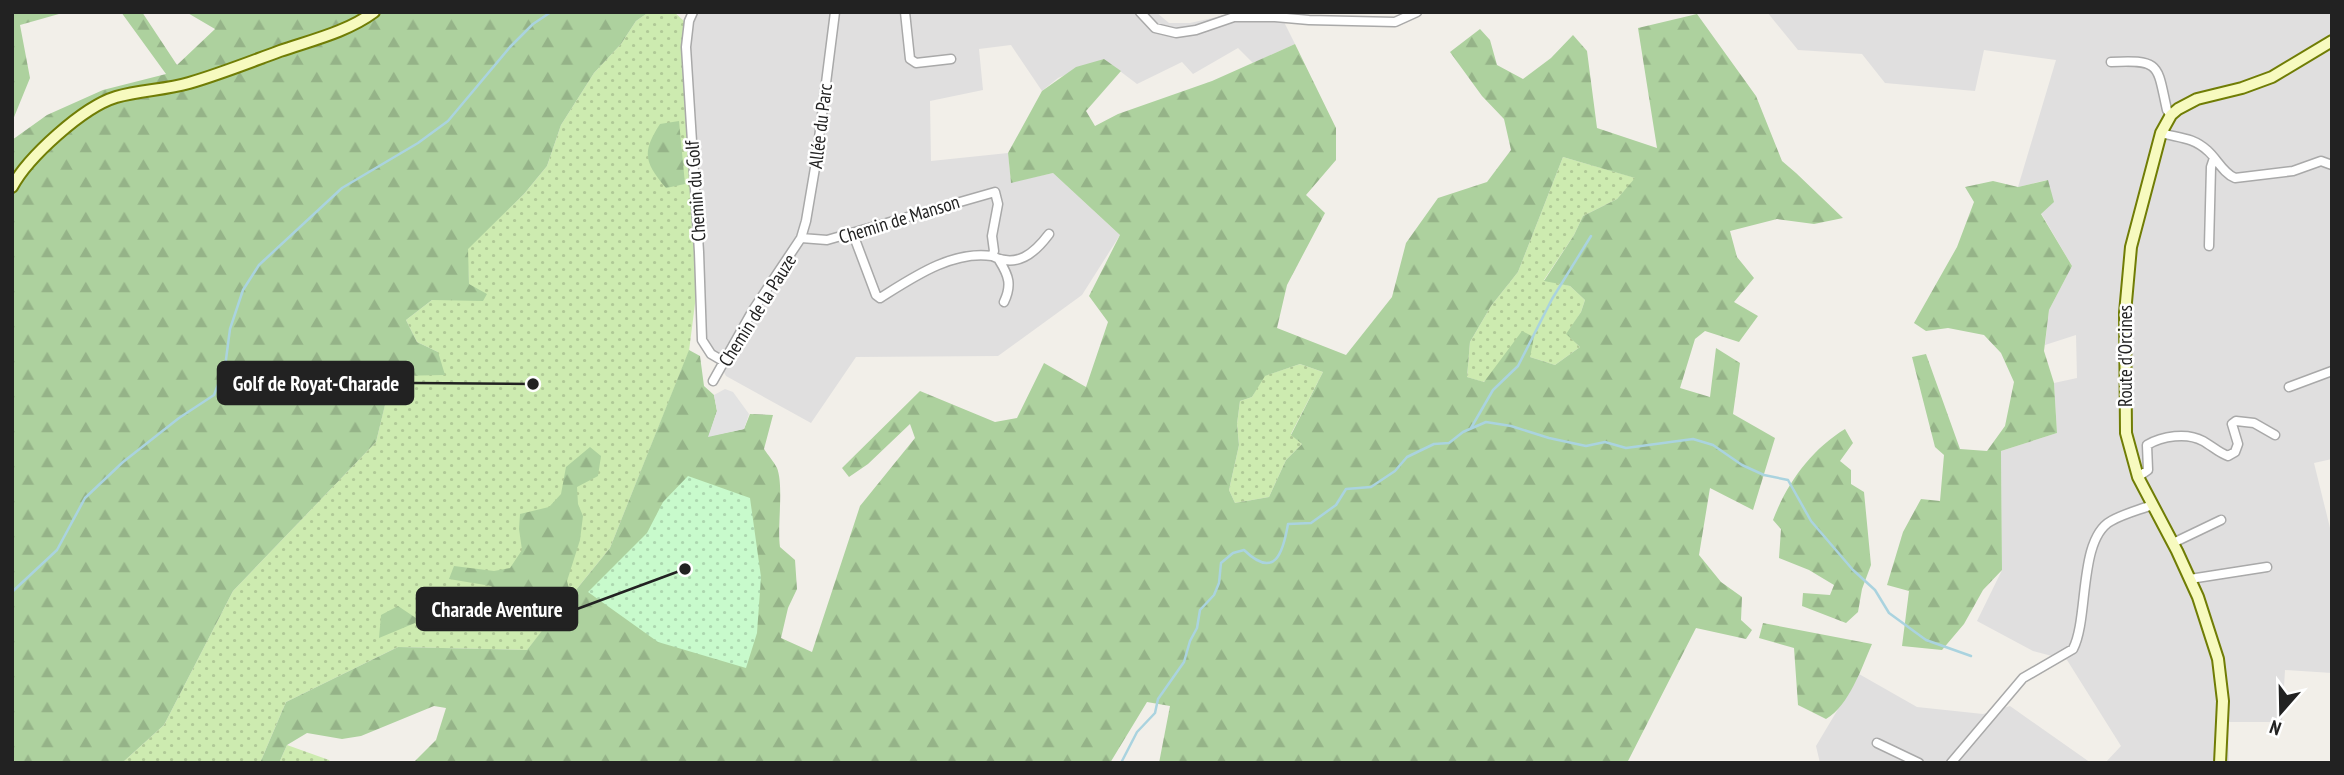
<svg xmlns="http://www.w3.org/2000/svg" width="2344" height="775" font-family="'PT Sans Narrow',sans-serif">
<defs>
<pattern id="grass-dots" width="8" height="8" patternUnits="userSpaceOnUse" patternTransform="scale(1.75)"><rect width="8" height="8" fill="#cdebb0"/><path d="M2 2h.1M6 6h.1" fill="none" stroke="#b0c997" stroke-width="1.8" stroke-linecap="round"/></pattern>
<pattern id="forest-firs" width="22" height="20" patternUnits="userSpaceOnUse" patternTransform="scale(1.75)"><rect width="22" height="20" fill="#add19e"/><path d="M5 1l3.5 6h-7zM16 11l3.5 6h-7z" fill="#95b388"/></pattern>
<pattern id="park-dots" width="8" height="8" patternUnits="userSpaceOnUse" patternTransform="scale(1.75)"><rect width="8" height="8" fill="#c8facc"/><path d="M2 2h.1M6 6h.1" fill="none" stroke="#acd6af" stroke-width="1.8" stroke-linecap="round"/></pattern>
</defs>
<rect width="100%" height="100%" fill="#f2efe9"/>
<!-- residential -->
<path fill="#e0dfdf" d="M687 12H1156L1169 23H1190L1239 12H1279L1295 44 1253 63 1238 48 1193 74 1182 62 1137 84 1104 59 1058 78 1042 91 1011 45 979 49 983 90 930 101 931 161 1008 153 1011 182 1053 173 1120 235 1082 295 998 356 856 357 811 423 726 376 705 336 684 21Z
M1767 12H2332V459L2314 463 2332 536V673L2285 670 2282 722H2228L2229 763H2105L2121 746 2067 660 2033 651 1977 621 2002 570 2001 451 2057 433 2054 383 2077 378 2076 335 2045 345 2049 310 2072 266 2041 213 2047 180 2018 187 2056 60 1984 50 1975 91 1885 83 1862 54 1798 50Z
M1859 674 1917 707 1983 714 2010 706 2091 763H1820L1816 746Z"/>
<!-- grass -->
<path fill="url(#grass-dots)" d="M649 12H674L684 21 701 256 689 351 610 548 527 650 398 647 286 702 260 763H122L164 725 233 591 376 442 392 375 438 352 417 342 406 320 432 300 469 284 467 249 524 194 547 166 561 125 594 73 621 44 636 21Z
M1563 157 1636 178 1617 199 1583 216 1574 235 1544 280 1570 286 1585 300 1581 312 1567 334 1580 347 1555 365 1530 357 1483 382 1467 377 1470 342 1491 306 1518 272Z
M1300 364 1323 372 1291 434 1302 444 1286 460 1269 497 1235 503 1229 490 1239 445 1237 424 1240 401 1252 397 1264 376Z
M287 745 329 760 331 763H279Z"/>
<!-- forest -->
<path fill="url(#forest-firs)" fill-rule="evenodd" d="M12 12H66L20 25 30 78 12 122Z
M121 12H142L177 65 215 29 186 12H649L636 21 621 44 594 73 561 125 547 166 524 194 468 249 469 284 487 294 483 301 432 300 406 320 417 342 438 352 445 375 392 376 376 442 233 591 164 725 122 763H12V140L47 115 103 90 166 74Z
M1697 14 1756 96 1782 161 1796 173 1843 218 1814 224 1777 219 1730 231 1737 257 1754 278 1734 302 1758 316 1739 342 1705 331 1695 339 1680 388 1710 397 1716 348 1740 363 1733 414 1775 438 1753 510 1710 488 1699 555 1721 582 1742 597 1741 620 1752 630 1746 639 1696 628 1627 763H1159L1170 706 1147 702 1110 763H413L436 740 446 708 434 706 361 736 342 739 307 733 287 745 279 763H260L286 702 398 647 527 650 548 623 532 605 506 598 491 586 449 579 454 566 494 571 510 568 522 550 519 529 520 514 549 507 561 494 566 467 590 447 601 456 598 476 577 487 578 504 583 516 580 540 567 581 571 596 610 548 689 350 700 356 704 386 714 395 717 411 709 436 744 429 750 414 773 415 764 449C768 455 774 462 777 468 784 486 777 526 780 547L795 560 797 589 788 608 781 638 812 652 860 506 915 438 910 424 868 464 849 477 842 468 920 391 995 422 1017 418 1044 363 1086 387 1108 322 1089 296 1120 235 1053 173 1011 183 1008 153 1042 91 1076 67 1104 59 1121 71 1086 111 1095 126 1118 114 1212 81 1295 44 1336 128V160L1306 195 1325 213 1287 285 1277 328 1346 355 1392 297 1406 243 1438 198 1487 182 1511 150 1504 119 1482 96 1450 52 1480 29 1490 40 1497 65 1523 79 1551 58 1573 35 1587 51 1597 128 1657 148 1638 28ZM1563 157 1635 178 1617 199 1583 216 1574 235 1544 281 1570 286 1585 300 1581 312 1566 334 1580 347 1555 365 1530 357 1534 337 1522 331 1484 382 1467 377 1470 342 1491 306 1518 272ZM1300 364 1323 372 1291 435 1302 444 1286 460 1269 497 1235 503 1229 490 1239 445 1237 424 1240 401 1252 397 1265 376Z
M679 121 685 184 666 188C645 163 641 153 660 124Z
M2048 180 2054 202 2041 214 2072 266 2049 310 2044 351 2054 383 2057 433 2001 451 2002 570 1983 590 1964 624 1942 650 1902 646 1909 591 1887 585 1903 532 1921 499 1940 501 1944 455 1935 447 1912 357 1926 354 1960 449 1987 451 2005 426 2014 382 2001 353 1984 335 1948 328 1926 331 1914 323 1957 247 1974 202 1965 187 1993 181 2018 187Z
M1845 429 1853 443 1840 461 1851 470V484L1864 492 1871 565 1862 589 1858 612 1846 623 1802 606 1803 593 1830 595 1834 585 1809 570 1779 558 1781 529 1773 520C1787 483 1811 450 1845 429Z
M398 606 416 618 415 623 379 638 381 615Z
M1763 623 1872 644C1862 667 1849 706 1826 719L1798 705 1794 648 1759 638Z"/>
<!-- park -->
<path fill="url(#park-dots)" d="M688 476 750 498 761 577 757 633 746 668 658 642 588 592 647 533 663 502Z"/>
<!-- parking -->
<path fill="#e2e2e2" d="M725 389 733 392 749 414 744 429 708 437 717 411 714 395Z"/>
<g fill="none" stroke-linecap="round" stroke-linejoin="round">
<!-- stream -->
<path stroke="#aad3df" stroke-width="2.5" d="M1471 428 1493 390 1518 366 1552 299 1591 236
M12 592 57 550 85 498 123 462 179 418 214 395 225 367 230 329 243 290 259 265 342 188 418 143 448 121 510 47 533 24 551 12
M1121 763 1137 732 1155 713 1158 699 1184 662 1190 641 1197 628 1200 610 1214 595 1219 583 1221 563 1233 553 1244 550C1275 580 1283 553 1288 524L1311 523 1336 505 1346 489 1371 487 1395 471 1407 457 1434 444 1449 443 1463 432 1486 422 1511 426 1549 438 1586 446 1605 442 1626 448 1693 439 1713 445 1742 465 1764 475 1788 480 1811 521 1853 570 1875 590 1889 613 1926 640 1971 656"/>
<!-- street casing -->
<g stroke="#a9a9a9" stroke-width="11">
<path id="street" d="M693 12 689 21 686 47 699 252 702 340 711 354 723 361
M905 12 910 59 916 63 951 59
M1140 12 1155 28 1176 33 1196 30 1234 17H1275L1309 20 1395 22 1417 12
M2111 62C2162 59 2157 66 2167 110L2171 115
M2161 133C2179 138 2193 137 2208 151 2217 159 2223 173 2235 178L2293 171 2321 161 2332 165
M801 238 827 240 995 192 998 204 992 236 994 251 992 256C952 250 912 278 880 298L876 295 853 234
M2209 246 2211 167 2214 158
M992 256C1017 268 1034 254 1049 234
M999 260C1009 276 1012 285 1004 302
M713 381 753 310 801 238 806 221 816 162 835 12
M2289 387 2332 371
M2138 477 2148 470 2147 445C2162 436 2187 432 2203 441 2212 446 2219 453 2228 456L2235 452 2238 444 2232 424 2236 421 2254 423 2275 435
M2173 543 2221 520
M2190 579 2267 567
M1877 743 1919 763
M1951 763 2023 678 2073 649C2089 619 2078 539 2111 521 2123 514 2139 510 2152 505"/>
</g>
<!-- secondary casing -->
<g stroke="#707d05" stroke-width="14">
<path id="secondary" d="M12 187C28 157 83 107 116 97 140 90 165 90 189 83 220 74 250 62 280 51 312 40 347 32 374 12
M2220 763 2223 701 2218 659 2198 597 2177 551 2138 477 2126 433 2125 313 2131 247 2161 133 2171 115 2178 109 2197 99 2242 88 2272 77 2332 41"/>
</g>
<!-- street -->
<use href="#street" stroke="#fff" stroke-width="8"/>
<!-- secondary -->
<use href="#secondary" stroke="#f7fabf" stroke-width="10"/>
</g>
<g text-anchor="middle" stroke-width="5" stroke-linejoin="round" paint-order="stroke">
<!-- street labels -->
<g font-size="19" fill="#222" stroke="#fff">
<text transform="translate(820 126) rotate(-83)" y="7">Allée du Parc</text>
<text transform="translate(695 191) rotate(-94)" y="7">Chemin du Golf</text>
<text transform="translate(899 219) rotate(-17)" y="7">Chemin de Manson</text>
<text transform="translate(757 310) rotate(-58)" y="7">Chemin de la Pauze</text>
<text transform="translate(2125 356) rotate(-90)" y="7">Route d'Orcines</text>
</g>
</g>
<!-- callouts -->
<path fill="none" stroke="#222" stroke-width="2.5" d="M533 384L413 383M685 569L577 609"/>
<g fill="#222" stroke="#fff" stroke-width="2.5">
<circle cx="533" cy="384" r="7"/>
<circle cx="685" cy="569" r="7"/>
</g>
<g fill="#222" stroke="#222" stroke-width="2.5">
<rect x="218" y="362" width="195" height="42" rx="7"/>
<rect x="417" y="588" width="160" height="42" rx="7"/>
</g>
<g font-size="21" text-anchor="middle" font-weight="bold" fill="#fff">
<text x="316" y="391">Golf de Royat-Charade</text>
<text x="497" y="617">Charade Aventure</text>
</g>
<!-- border -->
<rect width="2344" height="775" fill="none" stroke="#222222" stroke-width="28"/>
<!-- north arrow -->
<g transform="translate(2281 712) rotate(200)" stroke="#ffffff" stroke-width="5" paint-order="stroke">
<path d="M0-5L12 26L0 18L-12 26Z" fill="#222222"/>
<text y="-10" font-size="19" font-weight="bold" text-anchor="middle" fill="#222222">N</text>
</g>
</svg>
